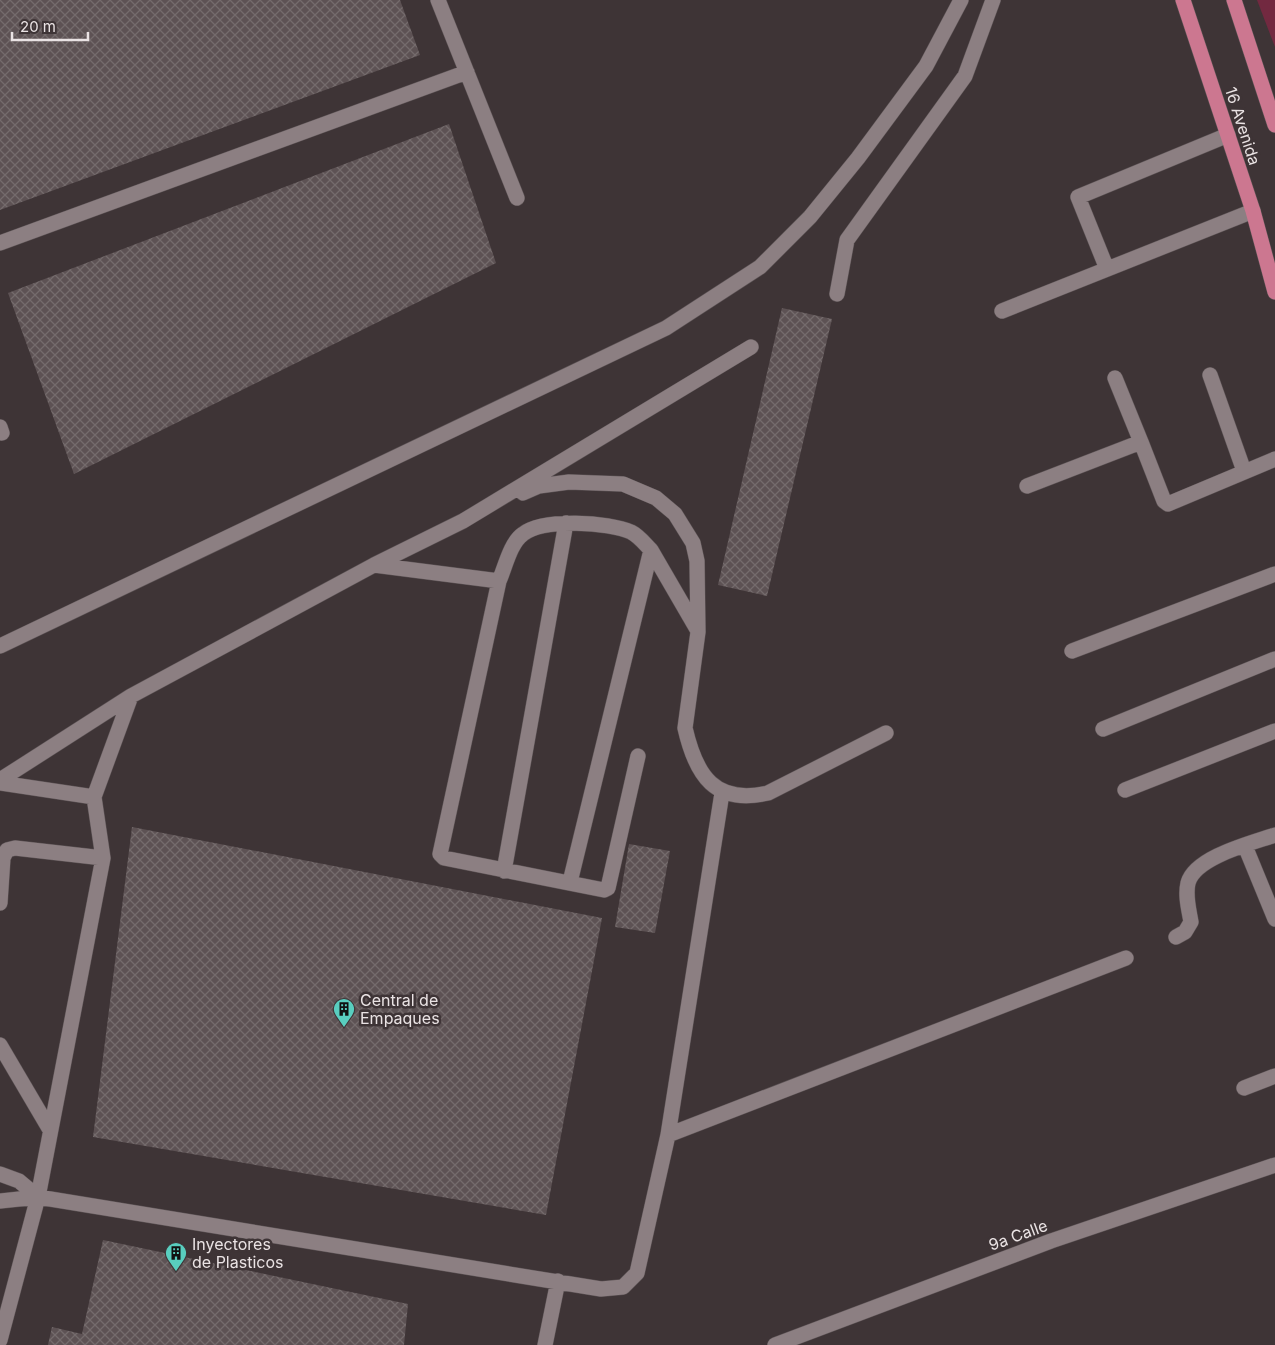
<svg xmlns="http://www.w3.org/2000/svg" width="1275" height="1345" font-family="Inter,sans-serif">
<defs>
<pattern id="building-cross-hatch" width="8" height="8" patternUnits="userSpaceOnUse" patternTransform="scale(1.25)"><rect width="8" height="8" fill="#5d5254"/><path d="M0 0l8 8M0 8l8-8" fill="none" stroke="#746b6c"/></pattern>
</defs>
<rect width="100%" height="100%" fill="#3e3436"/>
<!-- pitch -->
<path fill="#722940" d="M1257 0H1275V47Z"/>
<!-- building -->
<path fill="url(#building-cross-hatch)" d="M0 0H400L420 55 0 210Z
M449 124 496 263 74 474 8 293Z
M782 308 832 319 767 596 718 585Z
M132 827 602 918 546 1215 93 1137Z
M629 844 670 851 655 933 615 927Z
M103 1240 408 1304 404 1345H48L52 1327 82 1334Z"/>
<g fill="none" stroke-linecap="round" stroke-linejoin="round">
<!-- minor casing -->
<g stroke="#5c5355" stroke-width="16">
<path id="minor" d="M438 0 517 198
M0 243 467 72
M1107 269 1078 197 1228 135
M837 294 847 240 965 76 993 0
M1002 311 1253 211
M1210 375 1244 471
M1115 378 1141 442
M0 427 2 433
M1027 486 1141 442 1164 501 1168 504 1275 459
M523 493 539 486 569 482 623 484 656 498 675 514 693 543 697 561 698 632 685 728C696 776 715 805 768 793L886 733
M651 550 698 631
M374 565 499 581
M0 646 666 328 760 267 810 217 858 158 926 66 961 0
M1072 651 1275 574
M1103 729 1275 659
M0 780 131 696
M0 783 94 797 131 696 374 565 463 521 751 347
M1125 790 1275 731
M1245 846 1275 919
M504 871 566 523
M570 882 651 550C645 544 639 536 631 532 609 522 543 518 523 534 510 543 505 568 499 581L440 854 444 858 604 890 608 888 638 756
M0 903 3 858 7 850 15 848 103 858 94 797
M1176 937 1185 932 1191 922C1189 910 1185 896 1188 883 1195 857 1252 843 1275 835
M0 1045 50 1130
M1244 1088 1275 1076
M668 1135 1126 958
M0 1174 19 1181 38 1197
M0 1201 38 1197 601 1289 623 1287 637 1273 668 1135 722 793
M0 1340 38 1197 103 858
M545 1345 558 1281
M775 1345 1051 1241 1275 1165"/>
</g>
<!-- major casing -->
<g stroke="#5c5355" stroke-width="16">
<path id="major" d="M1183 0 1253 211 1275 292
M1234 0 1275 125"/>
</g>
<!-- minor -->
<use href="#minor" stroke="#8c7f82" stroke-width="15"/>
<!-- major -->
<use href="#major" stroke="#cc7790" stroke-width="15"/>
</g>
<!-- icons -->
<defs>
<g id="building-pin" transform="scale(1.125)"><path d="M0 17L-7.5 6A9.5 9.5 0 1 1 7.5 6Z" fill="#59cebf" stroke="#3e3436"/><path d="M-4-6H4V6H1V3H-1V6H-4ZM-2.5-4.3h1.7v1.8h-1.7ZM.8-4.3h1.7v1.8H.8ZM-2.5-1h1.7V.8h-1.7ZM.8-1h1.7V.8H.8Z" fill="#111"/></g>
</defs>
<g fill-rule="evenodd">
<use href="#building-pin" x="344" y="1009"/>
<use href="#building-pin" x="176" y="1253"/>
</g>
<g text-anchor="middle" stroke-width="5" stroke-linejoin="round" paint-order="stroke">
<!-- street labels -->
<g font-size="16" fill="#eae3e4" stroke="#3e3436">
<text transform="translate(1243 126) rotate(72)" y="6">16 Avenida</text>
<text transform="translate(1018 1235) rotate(-20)" y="6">9a Calle</text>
</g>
<!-- poi labels -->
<g font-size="16" fill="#eae3e4" stroke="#3e3436" text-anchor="start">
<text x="360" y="1006">Central de<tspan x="360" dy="18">Empaques</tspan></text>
<text x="192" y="1250">Inyectores<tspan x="192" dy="18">de Plasticos</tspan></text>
</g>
</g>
<!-- scale -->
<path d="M12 32v8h76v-8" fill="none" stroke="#eae3e4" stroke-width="2.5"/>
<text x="20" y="32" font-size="15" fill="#eae3e4" stroke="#3e3436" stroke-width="4" paint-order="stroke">20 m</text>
</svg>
